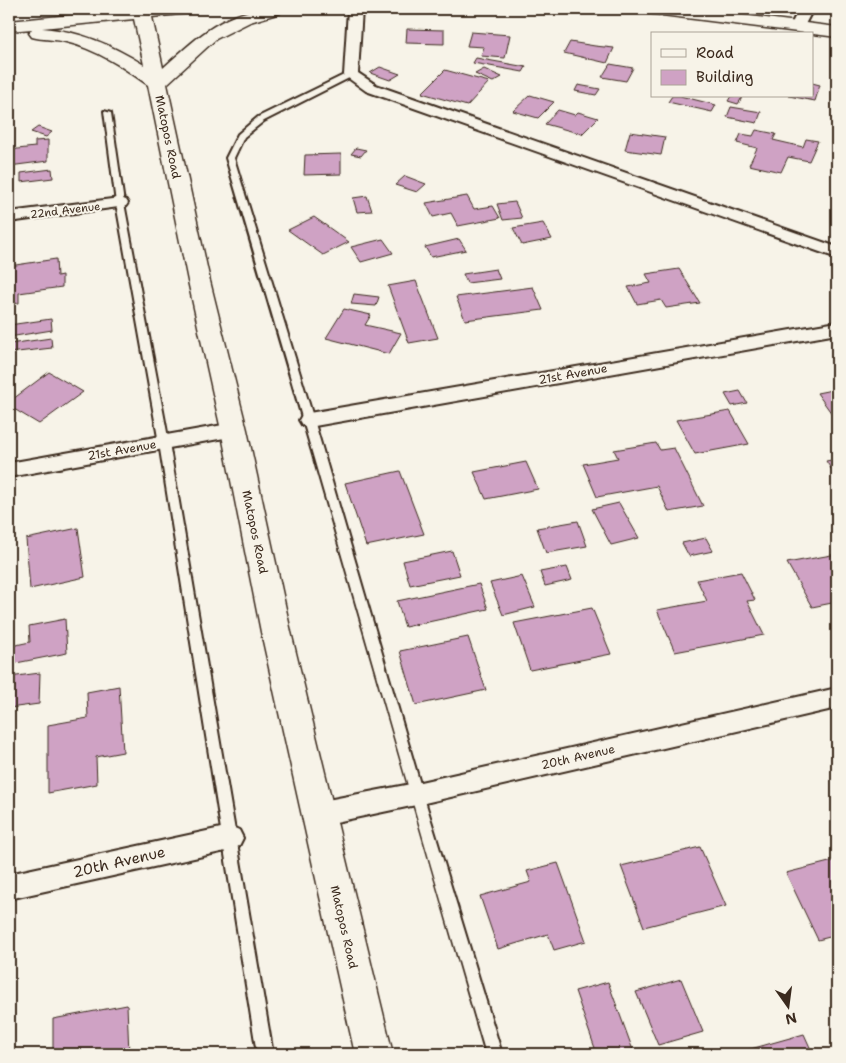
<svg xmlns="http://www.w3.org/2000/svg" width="846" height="1063" font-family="'Shantell Sans',sans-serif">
<rect width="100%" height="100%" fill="#f7f3e8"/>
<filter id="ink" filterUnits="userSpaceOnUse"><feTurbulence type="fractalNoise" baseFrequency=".02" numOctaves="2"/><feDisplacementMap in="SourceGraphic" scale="10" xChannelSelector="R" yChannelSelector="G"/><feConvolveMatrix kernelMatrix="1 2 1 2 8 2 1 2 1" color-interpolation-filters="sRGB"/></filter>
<g filter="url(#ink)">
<!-- building -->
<path fill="#cfa2c4" stroke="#3b2a1e" d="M407 29 444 30V44L406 43Z
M471 32 510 35 505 58 481 56 484 47 467 46Z
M570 42 595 46 614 48 607 63 564 53Z
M476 58 526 67 523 72 473 63Z
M610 64 633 68 626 81 602 77Z
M380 67 400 74 390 80 370 73Z
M484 69 502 77 493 82 475 74Z
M445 70 489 82 467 106 422 93Z
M812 83 820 85 815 101 789 96H812Z
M578 85 600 89 596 95 575 91Z
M530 95 554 102 538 118 513 111Z
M672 96H680L716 105 712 112 668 102Z
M731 96H743L738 104 728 101Z
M731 107 761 112 757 123 727 117Z
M558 110 575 115 578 112 598 118 582 134 545 124Z
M38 127 52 132 46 137 31 132Z
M756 130 776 134 773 140 803 147 806 139 818 141 809 161 788 157 781 172 749 165 757 148 737 143 741 134 753 136Z
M630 132 665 137 661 155 625 150Z
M48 140V161L9 166V150L35 147V141Z
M356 148 366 150 361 156 351 154Z
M341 154V174L304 175 305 155Z
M52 169 53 178 21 182V173Z
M405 176 426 184 417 192 395 185Z
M367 196 372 211 357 212 353 198Z
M467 196 474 209 493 206 500 218 458 226 451 213 433 217 426 203Z
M515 202 522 218 503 220 497 204Z
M314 217 349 242 323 255 288 230Z
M543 223 552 239 522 245 513 228Z
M383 239 393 253 361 262 351 247Z
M459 239 466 250 431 257 425 247Z
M56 259 57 276 62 275V287L19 293V303L9 304V266Z
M496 269 500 279 467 283 463 274Z
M679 269 700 303 666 308 661 300 637 304 628 287 651 283 646 274Z
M416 281 438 338 409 343 388 286Z
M533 287 543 310 465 320 456 297Z
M354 294 379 297 376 306 351 304Z
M344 309 371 315 365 325 401 333 389 354 326 338Z
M51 319 52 330 9 337V325Z
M51 338 52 348 9 353V344Z
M49 372 83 392 39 424 9 406V402Z
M837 389V421L817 393Z
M740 391 747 403 732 406 725 394Z
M730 411 749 444 695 454 676 420Z
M656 443 660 450 674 448 703 506 669 512 657 486 597 497 583 464 618 458 614 450Z
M837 459V478L826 461Z
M526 462 538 489 486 499 474 472Z
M400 471 424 534 366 546 345 483Z
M619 503 639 538 611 545 592 509Z
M578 521 587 546 546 553 537 528Z
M78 528 85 577 30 589 26 539Z
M706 538 713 551 689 556 682 543Z
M452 551 460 575 410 585 403 561Z
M837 554V602L812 607 787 563Z
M567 567 572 580 545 586 540 572Z
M741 572 755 600 747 601 764 635 675 652 657 610 707 601 697 580Z
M522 576 535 607 503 615 490 583Z
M479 584 488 609 405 627 397 601Z
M592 608 611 654 530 670 514 623Z
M65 619 67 653 11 664V646L30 642 29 626Z
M468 637 486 690 416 705 400 651Z
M40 673 39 704 9 708V677Z
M119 686 123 752 96 757 97 784 48 793V725L88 718 87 692Z
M700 847 726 906 644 927 621 866Z
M837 860V935L818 940 786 873Z
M558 863 586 941 554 950 548 934 498 949 480 896 531 882 527 871Z
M681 979 703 1032 658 1045 636 992Z
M608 982 634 1053 597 1054 575 991Z
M127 1005 129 1054H53V1019Z
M804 1034 813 1054H733Z"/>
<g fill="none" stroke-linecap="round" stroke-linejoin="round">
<!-- lane casing -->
<g stroke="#3b2a1e" stroke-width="4">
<path id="lane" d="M348 73 355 75 264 121 244 137 234 158 314 420 423 794 502 1054H486C398 756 315 456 226 158L238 134 258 117Z
M104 111 111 113 124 203 169 443 273 1054H257L159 443 116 203Z"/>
</g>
<!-- street casing -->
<g stroke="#3b2a1e" stroke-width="4">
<path id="street" d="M348 9H362L358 73 376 85 837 247V258L366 91 344 75Z
M799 9H813L802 30 797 31 790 27Z
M120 198 126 200 128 203 126 206 9 222V212Z
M837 322V334L309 427 302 425 299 420 302 415 309 413Z
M234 423 241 425 244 430 241 435 9 477V463Z
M837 688V708L416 805 317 826 308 822 304 814 308 806 317 802 416 783Z
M230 826 239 830 243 838 239 846 230 850 9 899V874Z"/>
</g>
<!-- secondary casing -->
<g stroke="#3b2a1e" stroke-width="3">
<path id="secondary" d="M132 9H192L189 13 152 17 163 68C200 35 229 5 283 9L280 13 250 22 216 39 167 84 210 281 247 430 291 632 393 1054H355L261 632 221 430 188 281 148 85C123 67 96 49 66 42 55 39 43 40 32 37L29 33 32 29 9 31V21ZM134 19 144 65C112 45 80 31 42 28Z
M645 9H694L837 27V37L654 14 648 13Z"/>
</g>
<!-- lane -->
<use href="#lane" fill="#f7f3e8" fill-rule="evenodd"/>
<!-- street -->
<use href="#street" fill="#f7f3e8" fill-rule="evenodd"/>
<!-- secondary -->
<use href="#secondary" fill="#f7f3e8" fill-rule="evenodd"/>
</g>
</g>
<g text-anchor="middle" stroke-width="4" stroke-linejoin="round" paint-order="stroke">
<!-- far-street labels -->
<g font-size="11" fill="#3b2a1e" stroke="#f7f3e8">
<text transform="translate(65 210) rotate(-7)" y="4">22nd Avenue</text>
</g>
<!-- street labels -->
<g font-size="12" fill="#3b2a1e" stroke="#f7f3e8">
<text transform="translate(168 137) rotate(78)" y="4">Matopos Road</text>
<text transform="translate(573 374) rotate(-10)" y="4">21st Avenue</text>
<text transform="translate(122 450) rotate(-10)" y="4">21st Avenue</text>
<text transform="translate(255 532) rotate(78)" y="4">Matopos Road</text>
<text transform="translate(578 757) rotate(-13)" y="4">20th Avenue</text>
<text transform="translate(344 927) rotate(77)" y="4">Matopos Road</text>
</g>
<!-- near-street labels -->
<g font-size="15" fill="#3b2a1e" stroke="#f7f3e8">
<text transform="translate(119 862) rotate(-13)" y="5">20th Avenue</text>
</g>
</g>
<!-- margin -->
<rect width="846" height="1063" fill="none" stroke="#f7f3e8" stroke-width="30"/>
<rect x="15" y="15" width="816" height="1033" fill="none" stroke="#3b2a1e" stroke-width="2" filter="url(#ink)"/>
<!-- legend -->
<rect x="651" y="32" width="162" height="65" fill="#f7f3e8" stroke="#aca397"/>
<rect x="661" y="49" width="25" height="8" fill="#f7f3e8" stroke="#aca397"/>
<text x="696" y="58" font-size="15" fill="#3b2a1e">Road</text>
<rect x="661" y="70" width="25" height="15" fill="#cfa2c4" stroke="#aca397"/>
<text x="696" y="82" font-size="15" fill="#3b2a1e">Building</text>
<!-- north arrow -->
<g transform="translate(788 1006) rotate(166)" stroke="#f7f3e8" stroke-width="4" paint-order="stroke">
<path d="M0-4L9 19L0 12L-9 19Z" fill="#3b2a1e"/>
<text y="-8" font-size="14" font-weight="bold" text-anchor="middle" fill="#3b2a1e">N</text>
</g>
</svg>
